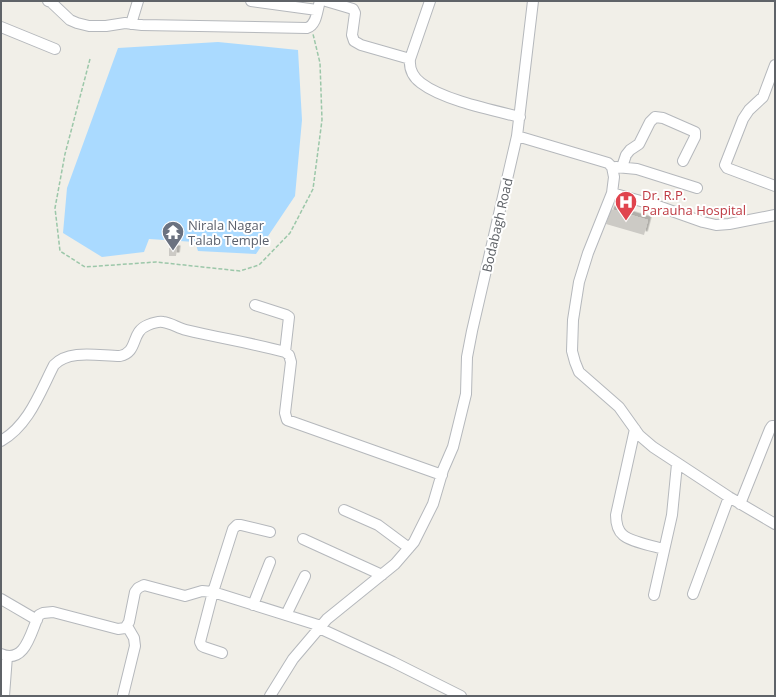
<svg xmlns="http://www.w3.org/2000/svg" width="776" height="697" font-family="'Open Sans',sans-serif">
<defs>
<filter id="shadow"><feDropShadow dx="3.5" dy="-3.5" stdDeviation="0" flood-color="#0004"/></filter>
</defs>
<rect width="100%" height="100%" fill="#f1efe8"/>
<!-- water -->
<path fill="#aadaff" d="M218 42 298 50 302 120 295 196 256 254 198 251 195 242 149 239 144 252 102 257 63 233 67 188 118 48Z"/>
<!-- building -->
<path fill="#cccac5" filter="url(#shadow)" d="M611 209 648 220 644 235 606 224Z
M169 248 177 249 176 256H169Z"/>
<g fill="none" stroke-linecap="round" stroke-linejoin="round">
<!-- minor casing -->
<g stroke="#b5b8bc" stroke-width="12">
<path id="minor" d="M48 1 51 2 70 20 77 23 89 26H106L125 23 142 25 307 28C317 25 317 10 320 1
M251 1 317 10
M326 1 353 9 355 13 352 35 354 41 361 45 410 59
M430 1 410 59C409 69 413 77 421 83 443 100 492 110 520 117
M131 24 138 1
M1 27 55 49
M775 65 763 97 749 110 743 119 725 165 727 168 775 186
M517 136 598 160 608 163 612 167 614 177 612 193 588 253 579 282 573 320 572 351 575 362 579 372 619 407 639 435 653 447 729 497 775 524
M616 167 637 169 697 188
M622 167 626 155 630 150 639 144 650 122 655 117 663 118 695 132V137L683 161
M612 193 655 205 703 222 716 225 729 224 775 215
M255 305 286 315 289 317 285 352
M635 429 616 515C616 522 617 530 623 535 631 542 653 546 664 549
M1 441C29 425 40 392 54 365 69 349 99 356 120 356 139 352 130 332 148 325 153 323 158 321 163 322 171 323 178 328 186 330 219 338 252 343 285 352L289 355 291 362 285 413 287 420 442 475
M740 504 770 429 772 426H775
M344 510 378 525 409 548
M303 539 382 575
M693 594 729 497
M654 595 672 515 677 464
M1 599 37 620
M253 605 270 562
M286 615 305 576
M319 628 393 662 461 696
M222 653 204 647 202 646 200 642 213 592 233 529 237 525H241L270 532
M1 654C26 665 31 630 39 615L43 613 53 612 118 629 125 628 129 622 135 592 138 588 144 585 185 596 202 591 213 592 321 626
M123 695 135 646 134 638 127 626
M4 696 7 656
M270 696 293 659 327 619 395 564 414 542 433 504 443 470 453 447 466 394 467 357 472 331 517 136 533 1"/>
</g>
<!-- path -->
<path stroke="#9cc7a9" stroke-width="1.5" stroke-dasharray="4 2" stroke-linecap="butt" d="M90 59 65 154 55 208 60 251 85 267 156 262 240 271 259 265 290 233 313 189 322 120 320 63 313 34"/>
<!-- minor -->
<use href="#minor" stroke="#fff" stroke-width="10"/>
</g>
<!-- icons -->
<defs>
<g id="hospital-pin" transform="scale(1.15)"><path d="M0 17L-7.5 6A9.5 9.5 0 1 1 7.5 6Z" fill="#e0444e" stroke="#fff"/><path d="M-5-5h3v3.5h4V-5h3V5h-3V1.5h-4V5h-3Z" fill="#fff"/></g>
<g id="temple-pin" transform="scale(1.15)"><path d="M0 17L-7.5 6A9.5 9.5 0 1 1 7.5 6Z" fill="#6b7280" stroke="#fff"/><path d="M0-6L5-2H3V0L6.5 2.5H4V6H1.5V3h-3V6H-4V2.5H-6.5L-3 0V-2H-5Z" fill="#fff"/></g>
</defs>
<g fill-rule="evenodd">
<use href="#hospital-pin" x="626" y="202"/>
<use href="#temple-pin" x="173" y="232"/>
</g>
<g text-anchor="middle" stroke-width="4" stroke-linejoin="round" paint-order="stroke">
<!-- health labels -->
<g font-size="13" fill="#be3a42" stroke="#fff" text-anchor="start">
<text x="642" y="200">Dr. R.P.<tspan x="642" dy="15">Parauha Hospital</tspan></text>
</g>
<!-- worship labels -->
<g font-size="13" fill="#5b616d" stroke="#fff" text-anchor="start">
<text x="188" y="230">Nirala Nagar<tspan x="188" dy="15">Talab Temple</tspan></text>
</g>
<!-- street labels -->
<g font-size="13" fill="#5f6368" stroke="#fff">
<text transform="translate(497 225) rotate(-77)" y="5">Bodabagh Road</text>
</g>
</g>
<!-- border -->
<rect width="776" height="697" fill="none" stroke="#5f6368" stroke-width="4"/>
</svg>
